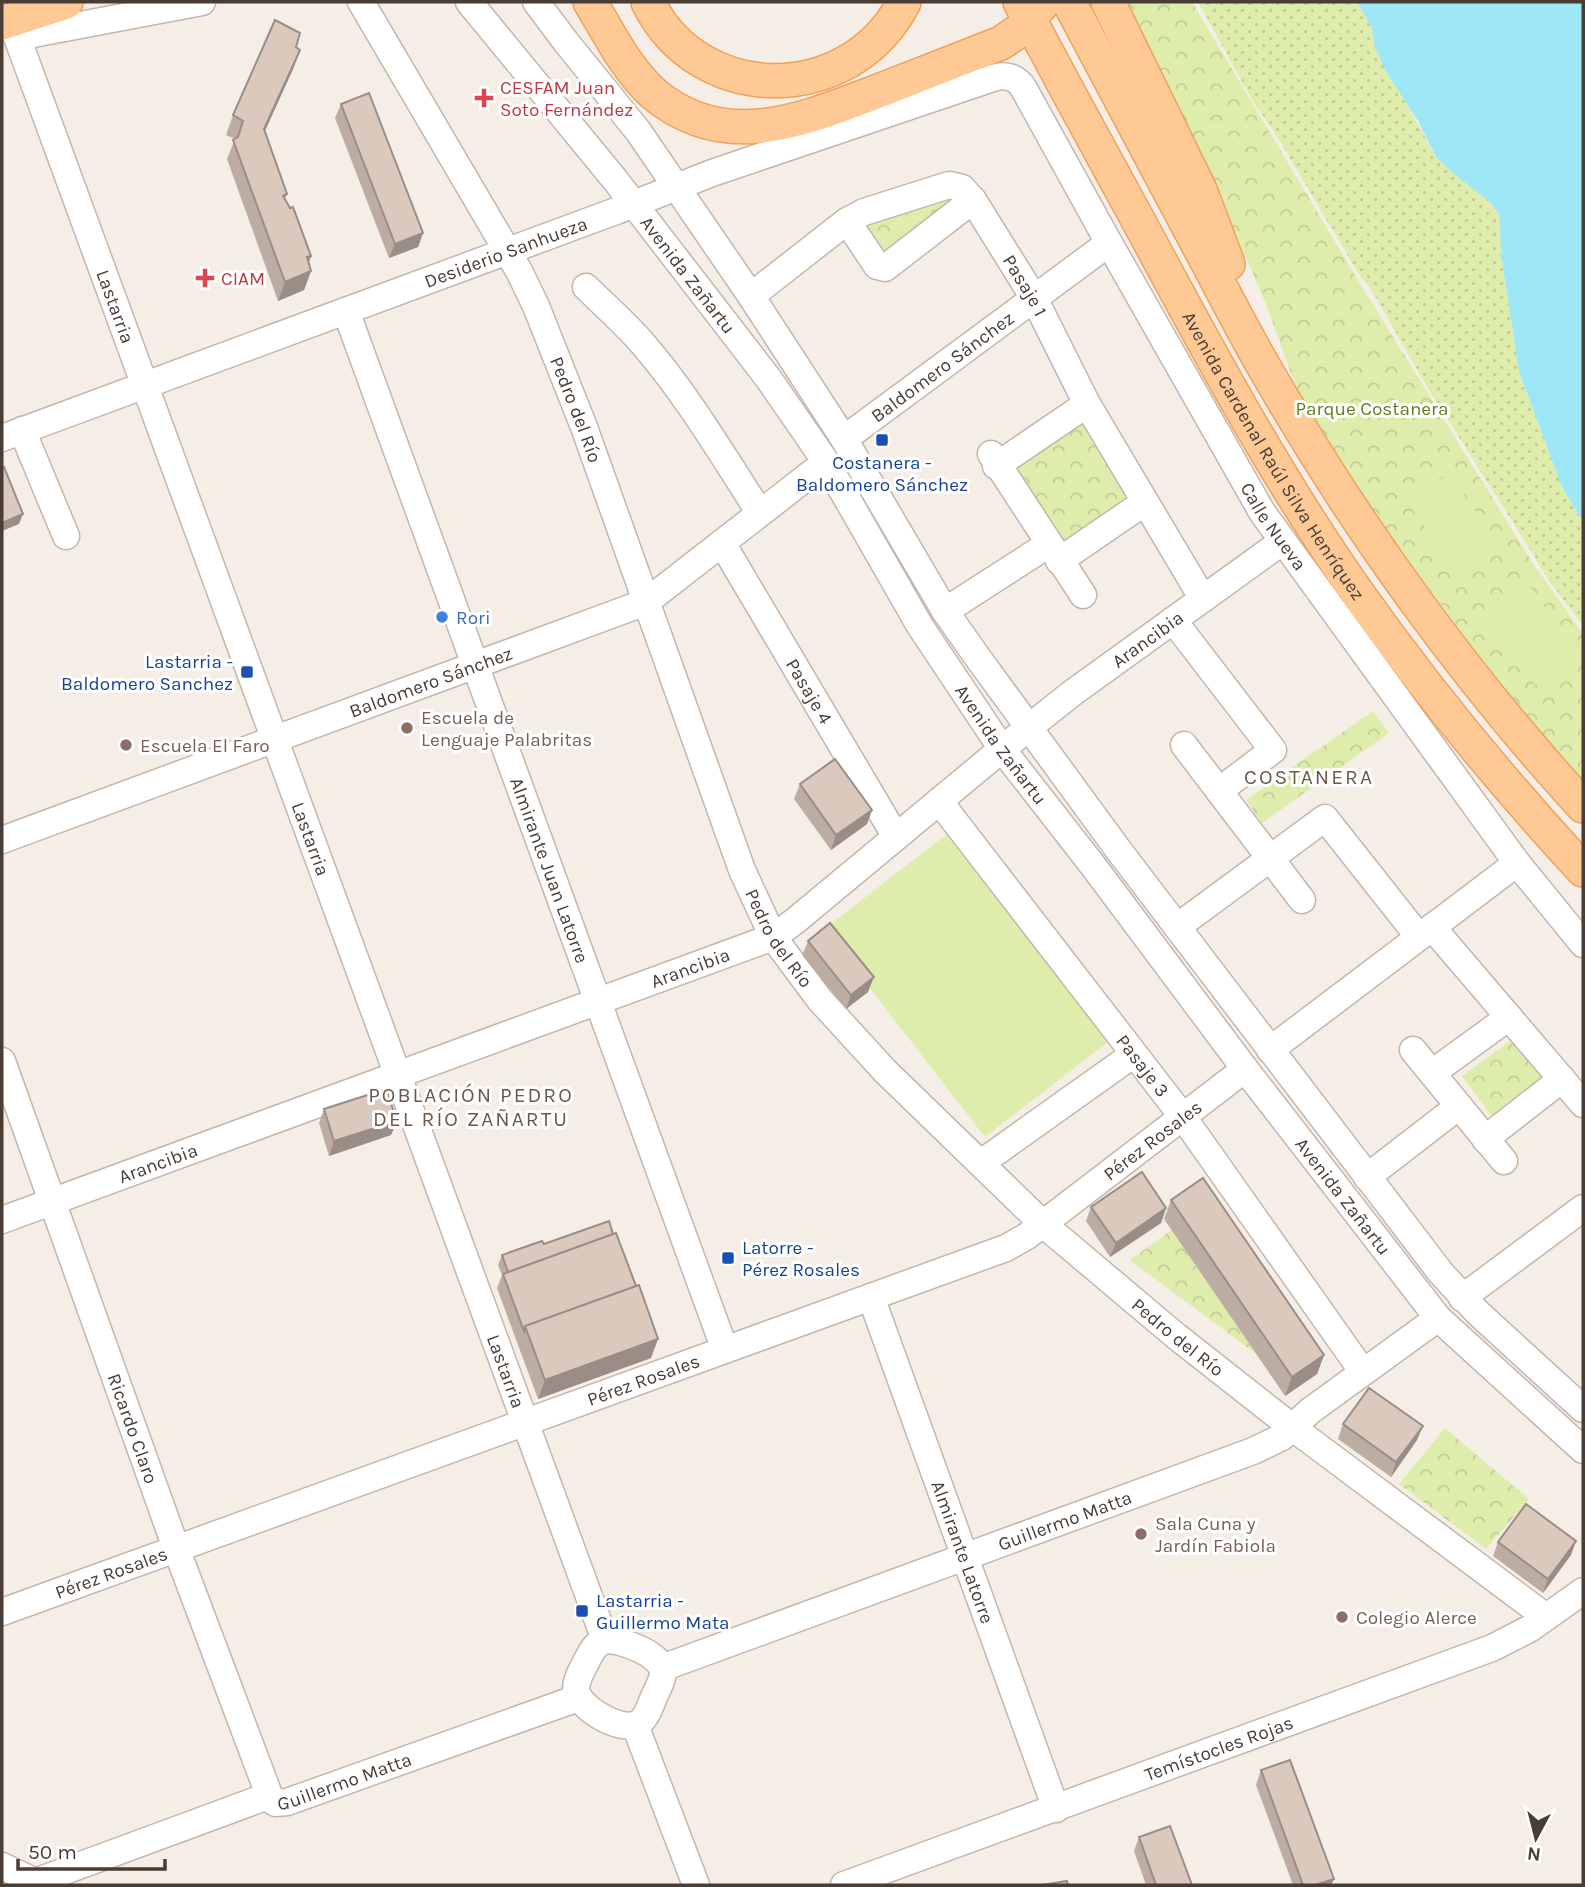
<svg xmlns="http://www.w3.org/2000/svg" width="1585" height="1887" font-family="Karla,sans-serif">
<defs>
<pattern id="grass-dots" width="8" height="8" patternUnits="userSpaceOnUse" patternTransform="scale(1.75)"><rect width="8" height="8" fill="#dfedac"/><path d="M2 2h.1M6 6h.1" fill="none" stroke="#c1cc95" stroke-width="1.8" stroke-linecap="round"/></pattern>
<pattern id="park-crowns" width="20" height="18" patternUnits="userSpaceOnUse" patternTransform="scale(1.75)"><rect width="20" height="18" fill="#dfedac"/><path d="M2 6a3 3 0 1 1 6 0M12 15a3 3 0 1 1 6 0" fill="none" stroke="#c1cc95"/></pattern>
</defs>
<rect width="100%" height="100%" fill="#f5eee7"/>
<!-- grass -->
<path fill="url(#grass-dots)" d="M1198 2H1357L1372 28 1374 44 1436 157 1491 203 1499 214 1502 261 1519 372 1562 487 1583 522V626C1567 602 1547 582 1534 556L1426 385 1372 291 1358 273 1278 138 1252 100Z"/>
<!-- park -->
<path fill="url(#park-crowns)" d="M1123 2H1192L1358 280 1532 562 1583 634V781L1525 718 1402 552 1350 477 1306 405 1292 376 1267 307 1249 264 1164 96Z
M933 189 973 200 885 268 847 221Z
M1087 404 1145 502 1059 561 996 466Z
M1373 711 1389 733 1262 823 1246 800Z
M1514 1038 1547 1083 1495 1121 1462 1076Z
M1177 1226 1271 1365 1130 1260Z
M1445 1428 1529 1499 1486 1549 1399 1484Z"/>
<!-- pitch -->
<path fill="#dfedac" d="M1449 473 1499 544 1458 573 1407 502Z
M1525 580 1578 654 1535 685 1482 611Z
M951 831 1112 1039 985 1137 824 929Z"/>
<!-- water -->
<path fill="#9ee7f7" d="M1357 2H1583V522L1562 487 1519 372 1502 261 1499 214 1491 203 1454 174 1436 157 1418 121 1385 70 1374 44 1372 28Z"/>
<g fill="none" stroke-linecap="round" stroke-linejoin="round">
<!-- minor casing -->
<g stroke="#c5b6ac" stroke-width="29">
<g id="minor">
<path id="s1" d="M361 2 519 271 536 306 584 427 742 870 773 937 820 1000 885 1071 1043 1224 1176 1336 1293 1428 1546 1617"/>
<path id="s2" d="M469 2 616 181 768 378 826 462 920 626 1002 749 1094 867 1245 1069 1438 1318 1583 1450"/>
<path d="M536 2 566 42 638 131 751 296 844 439 945 611 978 658 1120 852 1441 1273 1477 1312 1583 1409"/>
<path id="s3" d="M17 37 605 1640"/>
<path d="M17 37 202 2"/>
<path d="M847 221 877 266 885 268 973 200"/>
<path d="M586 287C605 306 626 324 643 344 688 396 723 456 760 513"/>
<path id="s4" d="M751 296 847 221 864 212 949 185 962 188 973 200 1034 298 1087 404 1203 599"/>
<path id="s5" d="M346 311 725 1350"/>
<path d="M22 430 66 536"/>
<path id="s6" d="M2 438 616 211 712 173 993 78C1006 74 1017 77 1024 89L1109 243 1262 512 1517 863 1583 944"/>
<path id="s7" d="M844 439 1109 243"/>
<path d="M991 454 1083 595"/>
<path d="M996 466 1087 404"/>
<path id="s8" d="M722 543 896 837"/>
<path d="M1059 561 1145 502"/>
<path d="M945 611 1049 544"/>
<path d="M1173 620 1273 750 1219 791"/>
<path d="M1184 745 1302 900"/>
<path id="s9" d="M939 801 1183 1117 1363 1372"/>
<path id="s10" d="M2 840 646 602 826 462"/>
<path d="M1177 927 1325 818 1419 937"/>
<path d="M1432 927 1583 1104"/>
<path d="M1270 1050 1517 863"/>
<path d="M1413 1050 1504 1161"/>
<path id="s11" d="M2 1061 176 1548 271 1800 276 1803 287 1802 578 1698"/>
<path d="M1432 1073 1509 1017"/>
<path d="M1485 1139 1562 1079"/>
<path d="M981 1163 1134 1054"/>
<path d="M1367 1177 1459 1106"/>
<path id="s12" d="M2 1220 773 937 795 921 1002 749 1071 694 1283 541"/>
<path id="s13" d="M871 1297 1056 1809"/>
<path d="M1462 1298 1583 1208"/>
<path id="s14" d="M2 1612 1006 1248 1027 1236 1245 1069"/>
<path d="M605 1640C620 1639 662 1654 663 1672 663 1681 657 1689 654 1697 650 1706 646 1720 637 1724 620 1732 578 1708 576 1689 576 1680 581 1672 585 1664 591 1653 593 1645 605 1640Z"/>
<path id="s15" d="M662 1668 1253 1451 1282 1437 1310 1411 1438 1318"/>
<path d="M635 1725 696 1885"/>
<path d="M2 1866 42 1885"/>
<path d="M35 1882 268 1796"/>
<path id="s16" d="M844 1885 1492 1648 1531 1628 1583 1591"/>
</g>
</g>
<!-- major casing -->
<g stroke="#efa15b" stroke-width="36">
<g id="major">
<path d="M590 2C609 33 626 69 654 94 726 154 805 119 881 90 921 74 961 59 1001 43L1020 30 1042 4"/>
<path d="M648 2C700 108 851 106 904 2"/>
<path id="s17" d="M1020 2C1063 83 1107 164 1151 244 1214 362 1279 481 1356 591 1425 689 1502 782 1583 870"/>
<path d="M1069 2C1110 80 1152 157 1193 235 1220 285 1245 336 1274 384 1359 531 1468 681 1583 806"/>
<path d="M1108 2 1200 190 1228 264"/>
<path d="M2 23 66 2"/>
</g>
</g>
<!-- minor -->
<use href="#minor" stroke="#fff" stroke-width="26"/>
<!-- major -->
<use href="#major" stroke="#ffc996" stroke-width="33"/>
</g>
<!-- wall -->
<path fill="#bcada3" d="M296 47 300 50 293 69 265 131 287 194 285 199 311 256 308 263 311 271 304 290 278 301 227 159 235 139 226 135 233 115Z
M341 104 423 233 418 247 389 258 335 118Z
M800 784 872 810 867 824 831 850 794 799Z
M808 941 868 992 846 1009 802 955Z
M324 1109 397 1121 391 1135 329 1156 319 1123Z
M1171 1200 1324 1355 1317 1374 1285 1396 1164 1219Z
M1091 1207 1166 1208 1161 1223 1110 1257 1086 1221Z
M544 1244 651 1358 538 1399 497 1288 502 1275 498 1265 502 1255Z
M1343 1424 1417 1440 1391 1477 1338 1439Z
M1498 1542 1571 1555 1543 1593 1493 1556Z
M1261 1770 1334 1879 1331 1885H1293L1256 1785Z
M1139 1837 1192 1885H1146L1134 1851Z"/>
<!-- shaded-wall -->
<path fill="#998d85" d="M300 50 293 69 257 148 264 129Z
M423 233 418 247 389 258 395 244Z
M311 256 305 274 311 271 304 290 278 301 285 282 307 257Z
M23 514 19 524 2 531V523Z
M872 810 867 824 831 850 836 835Z
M874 977 868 992 846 1009 851 995Z
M397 1121 391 1135 329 1156 334 1141Z
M1166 1208 1161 1223 1110 1257 1116 1243Z
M658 1339 651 1358 538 1399 545 1380Z
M1324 1355 1317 1374 1285 1396 1292 1377Z
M1423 1426 1417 1440 1391 1477 1396 1462Z
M1576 1541 1571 1555 1543 1593 1548 1579Z
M1334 1879 1331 1885H1315Z"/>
<!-- building -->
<path fill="#dbc9be" stroke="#998d85" stroke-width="2" d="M275 20 300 33 296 47 300 50 264 129 287 194 283 196 290 208 293 207 311 256 307 257 311 271 285 282 233 140 238 137 243 121 233 115Z
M369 93 423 233 395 244 341 104Z
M4 467 23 514 2 523V468Z
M835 759 872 810 836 835 800 784Z
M830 923 874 977 851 995 808 941Z
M386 1089 397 1121 334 1141 324 1109Z
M1142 1172 1166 1208 1116 1243 1091 1207Z
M1203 1178 1324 1355 1292 1377 1171 1200Z
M609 1221 613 1234 508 1272 502 1255 542 1241 544 1244Z
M616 1233 636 1286 525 1326 524 1331 503 1274Z
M639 1285 658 1339 545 1380 525 1326Z
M1369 1388 1423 1426 1396 1462 1343 1424Z
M1526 1504 1576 1541 1548 1579 1498 1542Z
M1290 1760 1334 1879 1315 1885H1303L1261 1770Z
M1170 1826 1192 1885H1156L1139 1837Z
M1067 1881 1068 1885H1042Z"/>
<!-- markers -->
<g fill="#e0444e" stroke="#fff" stroke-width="2.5">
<path d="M480.5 87.5h7v7h7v7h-7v7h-7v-7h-7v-7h7z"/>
<path d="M201.5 267.5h7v7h7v7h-7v7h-7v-7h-7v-7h7z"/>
</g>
<g fill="#1a4fb4" stroke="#fff" stroke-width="2.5">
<rect x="875" y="433" width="14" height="14" rx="3.5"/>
<rect x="240" y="665" width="14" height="14" rx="3.5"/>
<rect x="721" y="1251" width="14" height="14" rx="3.5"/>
<rect x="575" y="1604" width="14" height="14" rx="3.5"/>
</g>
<circle fill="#3f7fe0" stroke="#fff" stroke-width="2.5" cx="442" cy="617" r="7"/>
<g fill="#8d6e63" stroke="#fff" stroke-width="2.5">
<circle cx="407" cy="728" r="7"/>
<circle cx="126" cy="745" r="7"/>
<circle cx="1141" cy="1534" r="7"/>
<circle cx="1342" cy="1617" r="7"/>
</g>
<g text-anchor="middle" stroke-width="6" stroke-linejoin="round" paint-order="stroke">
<!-- health labels -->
<g font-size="19" fill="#be3a42" stroke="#fff" text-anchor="start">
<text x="500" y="94">CESFAM Juan<tspan x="500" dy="22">Soto Fernández</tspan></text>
<text x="221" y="285">CIAM</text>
</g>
<!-- street labels -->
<g font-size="19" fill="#493d35" stroke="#fff">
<text dy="7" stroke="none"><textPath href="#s6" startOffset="537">Desiderio Sanhueza</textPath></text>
<text dy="7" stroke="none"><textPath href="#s2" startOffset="350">Avenida Zañartu</textPath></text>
<text dy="7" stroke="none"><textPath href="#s4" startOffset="360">Pasaje 1</textPath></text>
<text dy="7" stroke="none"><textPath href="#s3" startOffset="287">Lastarria</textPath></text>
<text dy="7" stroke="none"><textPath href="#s7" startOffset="122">Baldomero Sánchez</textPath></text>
<text dy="7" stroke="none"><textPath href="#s1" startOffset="462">Pedro del Río</textPath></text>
<text dy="7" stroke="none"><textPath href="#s17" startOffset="520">Avenida Cardenal Raúl Silva Henríquez</textPath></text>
<text dy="7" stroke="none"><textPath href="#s6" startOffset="1594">Calle Nueva</textPath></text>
<text dy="7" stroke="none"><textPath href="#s12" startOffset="1300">Arancibia</textPath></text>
<text dy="7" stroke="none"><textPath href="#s10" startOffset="457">Baldomero Sánchez</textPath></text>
<text dy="7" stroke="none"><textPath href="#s8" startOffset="172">Pasaje 4</textPath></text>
<text dy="7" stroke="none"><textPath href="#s2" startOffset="915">Avenida Zañartu</textPath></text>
<text dy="7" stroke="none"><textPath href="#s3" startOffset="854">Lastarria</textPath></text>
<text dy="7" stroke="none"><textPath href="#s5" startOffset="595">Almirante Juan Latorre</textPath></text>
<text dy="7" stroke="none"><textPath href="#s1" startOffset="1029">Pedro del Río</textPath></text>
<text dy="7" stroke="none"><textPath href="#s12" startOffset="733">Arancibia</textPath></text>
<text dy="7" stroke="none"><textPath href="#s9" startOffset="334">Pasaje 3</textPath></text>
<text dy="7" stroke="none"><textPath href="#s14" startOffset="1250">Pérez Rosales</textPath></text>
<text dy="7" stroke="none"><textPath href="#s12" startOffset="166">Arancibia</textPath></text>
<text dy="7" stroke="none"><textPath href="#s2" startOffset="1482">Avenida Zañartu</textPath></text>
<text dy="7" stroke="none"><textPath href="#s1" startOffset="1596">Pedro del Río</textPath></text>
<text dy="7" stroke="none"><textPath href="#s3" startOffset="1421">Lastarria</textPath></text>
<text dy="7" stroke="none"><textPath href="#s14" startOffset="682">Pérez Rosales</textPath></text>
<text dy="7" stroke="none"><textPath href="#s11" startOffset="390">Ricardo Claro</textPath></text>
<text dy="7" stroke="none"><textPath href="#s15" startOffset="429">Guillermo Matta</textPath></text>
<text dy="7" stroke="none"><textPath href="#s13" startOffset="271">Almirante Latorre</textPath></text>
<text dy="7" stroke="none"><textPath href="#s14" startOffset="116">Pérez Rosales</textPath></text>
<text dy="7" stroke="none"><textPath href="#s16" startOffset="399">Temístocles Rojas</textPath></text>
<text dy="7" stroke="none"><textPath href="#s11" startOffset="864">Guillermo Matta</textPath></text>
</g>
<!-- park labels -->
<g font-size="19" fill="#5c8122" stroke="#fff">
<text x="1372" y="415">Parque Costanera</text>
</g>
<!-- transit labels -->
<g font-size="19" fill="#164399" stroke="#fff" text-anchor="start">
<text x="882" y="469" text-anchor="middle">Costanera -<tspan x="882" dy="22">Baldomero Sánchez</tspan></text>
<text x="233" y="668" text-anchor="end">Lastarria -<tspan x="233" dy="22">Baldomero Sanchez</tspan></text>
<text x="742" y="1254">Latorre -<tspan x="742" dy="22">Pérez Rosales</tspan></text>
<text x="596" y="1607">Lastarria -<tspan x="596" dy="22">Guillermo Mata</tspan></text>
</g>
<!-- shop labels -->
<g font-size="19" fill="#366cbe" stroke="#fff" text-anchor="start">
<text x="456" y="624">Rori</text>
</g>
<!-- education labels -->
<g font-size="19" fill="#785e54" stroke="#fff" text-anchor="start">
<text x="421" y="724">Escuela de<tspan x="421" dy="22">Lenguaje Palabritas</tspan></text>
<text x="140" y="752">Escuela El Faro</text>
<text x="1155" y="1530">Sala Cuna y<tspan x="1155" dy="22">Jardín Fabiola</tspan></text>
<text x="1356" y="1624">Colegio Alerce</text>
</g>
<!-- neighbourhood labels -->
<g font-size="21" letter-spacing="2" fill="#6d584b" stroke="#fff">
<text x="1309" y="784">COSTANERA</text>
<text x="471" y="1102">POBLACIÓN PEDRO<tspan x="471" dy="24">DEL RÍO ZAÑARTU</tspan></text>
</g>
</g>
<!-- border -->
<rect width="1585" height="1887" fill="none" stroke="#493d35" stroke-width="7"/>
<!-- north arrow -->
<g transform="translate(1536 1838) rotate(187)" stroke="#ffffff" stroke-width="5" paint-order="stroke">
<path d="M0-5L12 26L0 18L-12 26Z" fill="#493d35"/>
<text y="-10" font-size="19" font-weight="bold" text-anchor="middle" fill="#493d35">N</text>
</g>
<!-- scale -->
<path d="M18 1859v10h147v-10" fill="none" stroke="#493d35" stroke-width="3.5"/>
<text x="28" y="1859" font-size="21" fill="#493d35" stroke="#ffffff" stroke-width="5" paint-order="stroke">50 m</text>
</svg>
